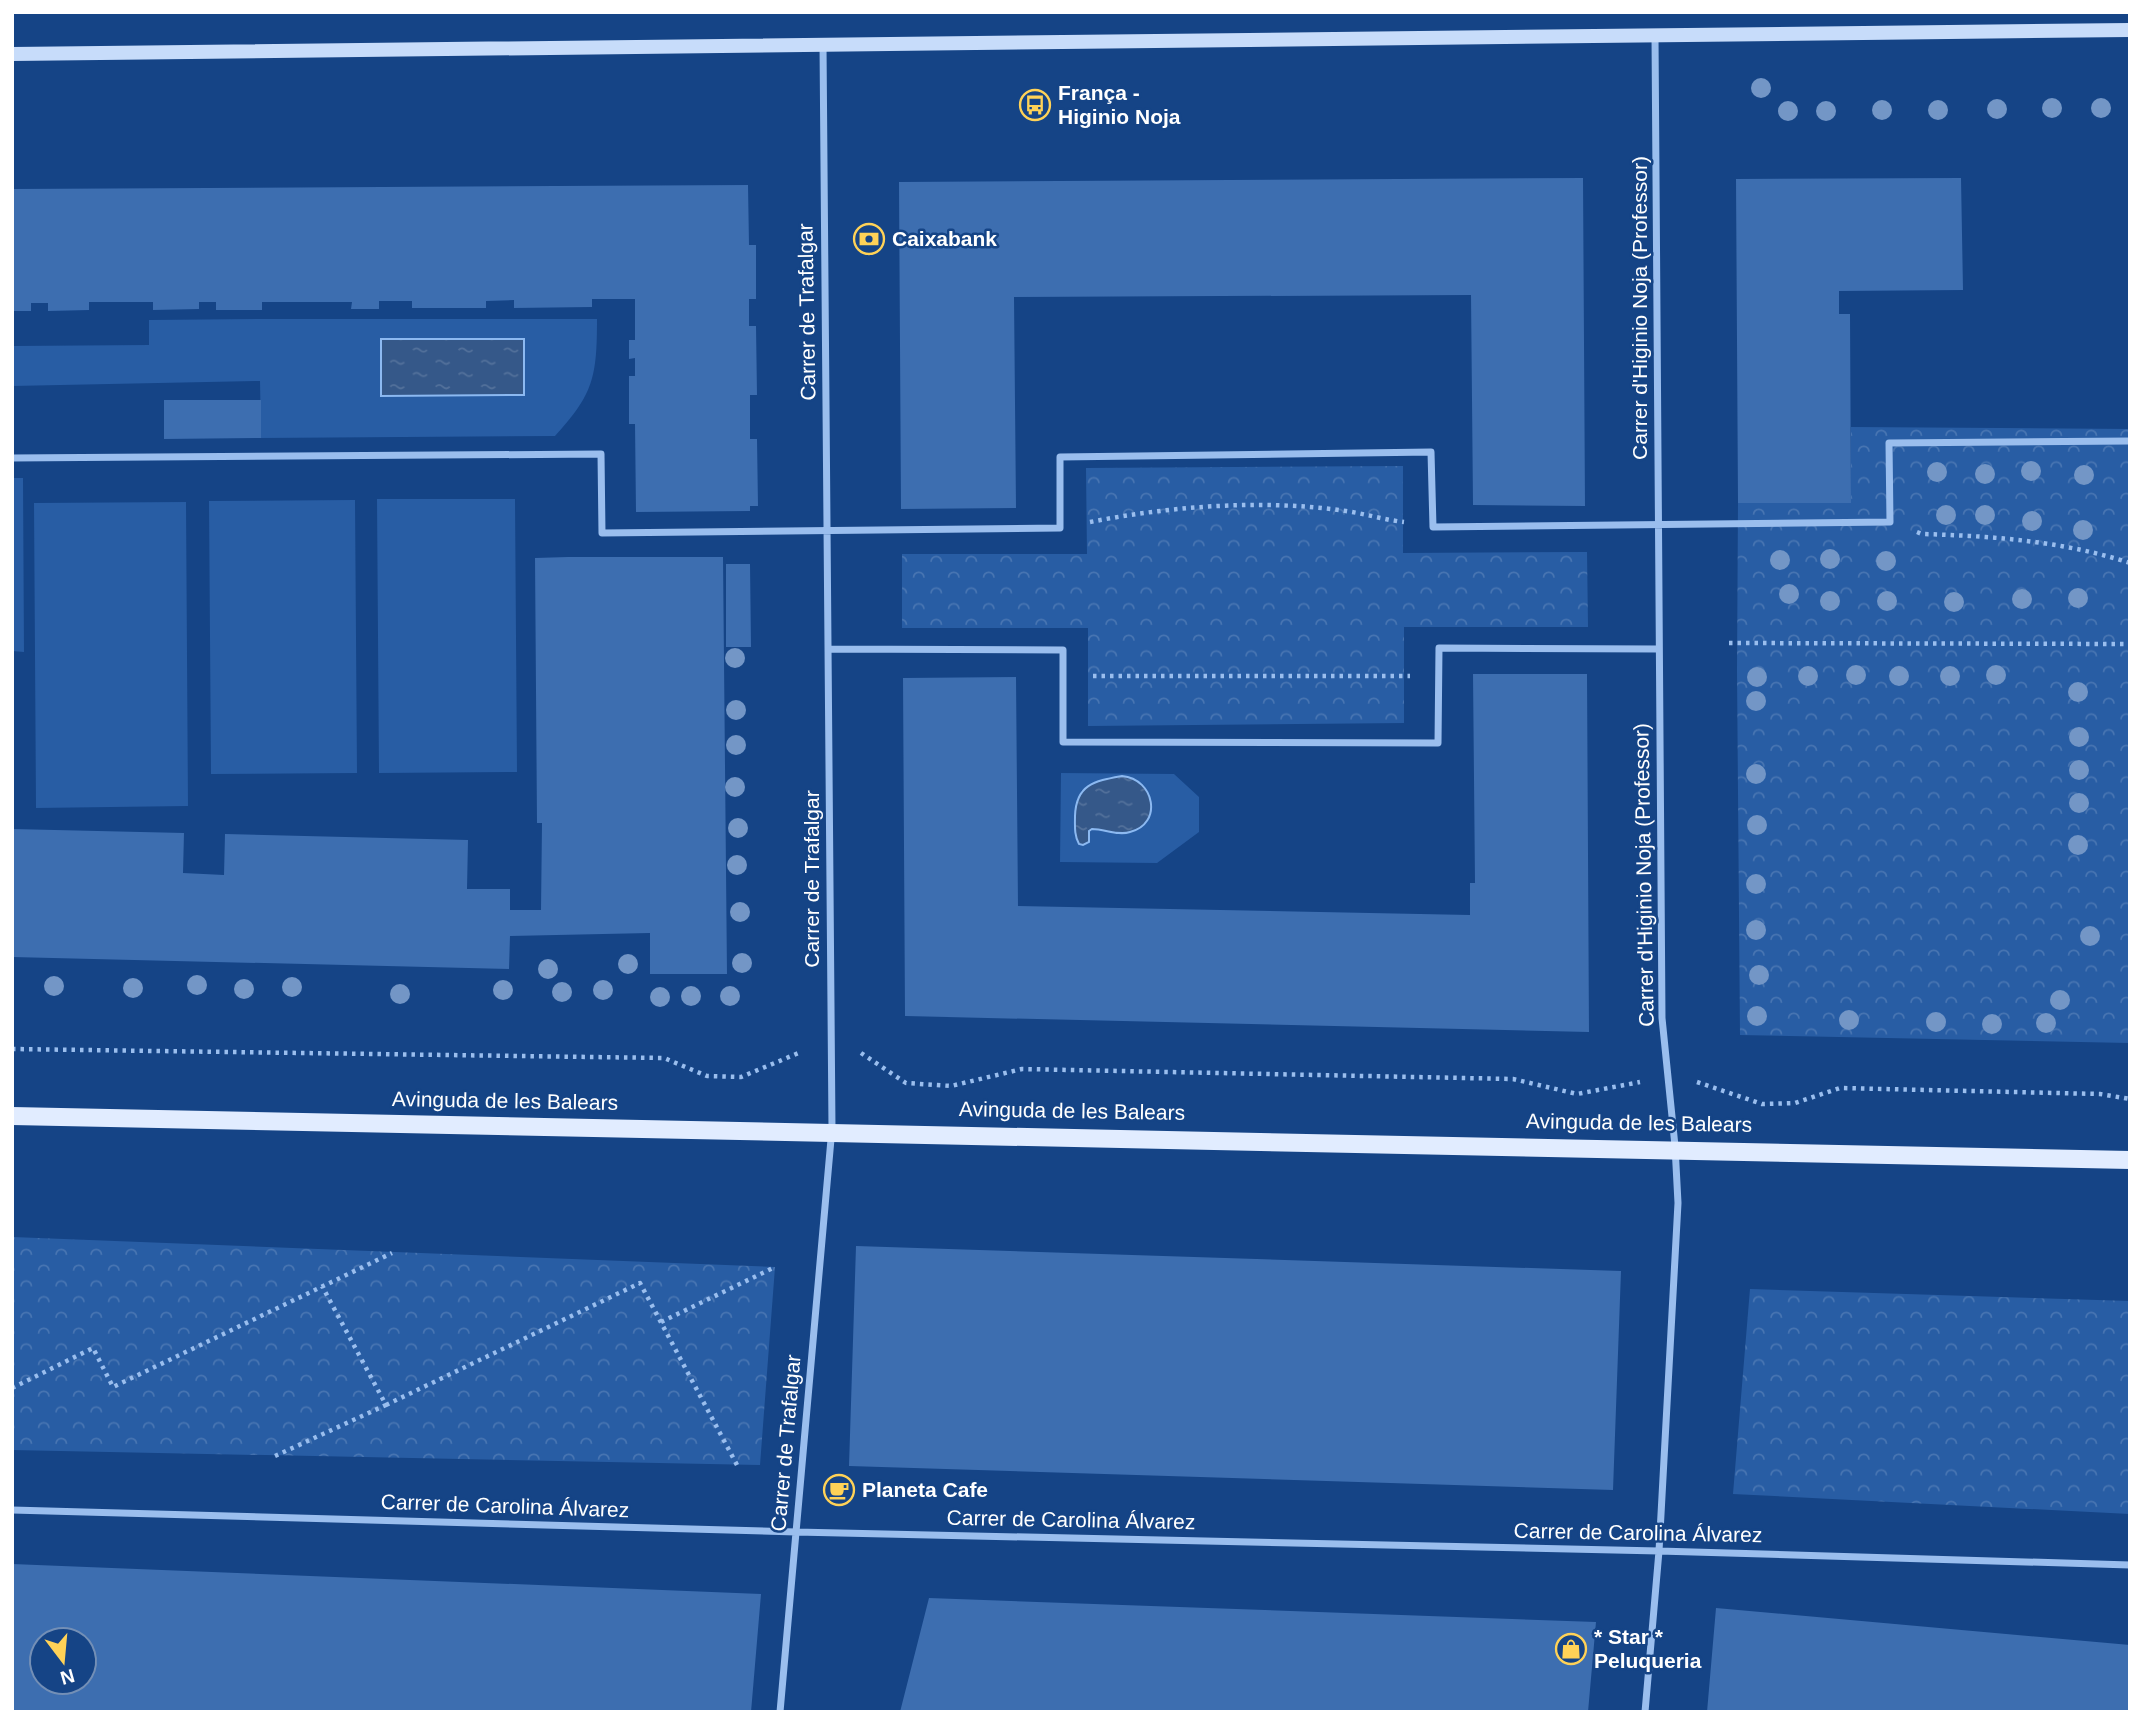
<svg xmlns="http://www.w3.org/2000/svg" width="2142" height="1724" font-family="Helvetica,sans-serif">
<defs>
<pattern id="forest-crowns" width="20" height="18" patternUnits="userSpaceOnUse" patternTransform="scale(1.75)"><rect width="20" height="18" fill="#285da4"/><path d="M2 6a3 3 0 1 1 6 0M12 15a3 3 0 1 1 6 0" fill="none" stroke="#4875b2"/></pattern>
<pattern id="water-ripples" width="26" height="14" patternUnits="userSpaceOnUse" patternTransform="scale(1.75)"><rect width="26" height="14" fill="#355889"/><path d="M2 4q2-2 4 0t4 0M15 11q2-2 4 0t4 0" fill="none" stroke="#53719b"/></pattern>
</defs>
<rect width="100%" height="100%" fill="#154486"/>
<!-- grass -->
<path fill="#285da4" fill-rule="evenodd" d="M261 319H597C597 376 594 394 555 436L261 438 260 381 12 386V346L149 345V320Z
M12 478H23L24 652 12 651Z
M377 499H515L517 772 379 773Z
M355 500 357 773 211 774 209 501Z
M186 502 188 806 36 808 34 503Z
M1061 773 1174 774 1199 797V832L1157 863 1060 862ZM1097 781 1150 796V814L1145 823 1109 832 1096 829 1089 831 1081 791Z"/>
<!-- forest -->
<path fill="url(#forest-crowns)" d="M1851 427 2130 429V1043L1740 1035 1737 670 1738 503H1851Z
M1403 466V553L1587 552 1588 627H1404V723L1088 726V628H902V554H1087L1086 468Z
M12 1237 775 1267 760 1465 12 1450Z
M1750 1289 2130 1301V1514L1733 1494Z"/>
<!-- water -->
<path fill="url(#water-ripples)" stroke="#8cb9f1" stroke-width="2" d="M381 339H524V395L381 396Z
M1122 776C1155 779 1163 824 1130 832 1118 836 1105 829 1092 829L1089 831V842L1083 845 1079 844C1074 835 1075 826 1075 816 1076 784 1095 781 1122 776Z"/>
<!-- building -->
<path fill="#3d6eb0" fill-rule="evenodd" d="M1583 178 1585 506 1473 505 1471 295 1014 297 1016 508 901 509 899 182Z
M1961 178 1963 290 1839 291V314H1850L1851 503H1738L1736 179Z
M748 185 749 245H756V299H749V326H756L757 395H750V439H757L758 506H750V511L636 512 635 424H629V376H635V358L629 359V340H635V299H592V307L514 308V300L486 301V308H412V301H379V309H351L352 302H262V310H216V302H199V309L153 310V302H89V310L48 311V303H31V311H12V189Z
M164 400H261V438L164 439Z
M568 557H723L727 974H650V933L510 936 509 969 12 957V829L184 833 183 873 224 875 225 834 468 840 467 889H510V910H541L542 823H537L535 558Z
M726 564H750L751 647H726Z
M1473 674H1587L1589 1032 905 1016 903 678 1016 677 1018 906 1470 915V883H1475Z
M856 1246 1621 1271 1613 1490 849 1466Z
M12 1564 761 1594 751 1712H12ZM42 1640H84V1682H42Z
M929 1598 1596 1622 1588 1712H900Z
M1716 1608 2130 1645V1712H1707Z"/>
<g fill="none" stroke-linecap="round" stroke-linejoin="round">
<!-- path -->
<path stroke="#9abeee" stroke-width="4.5" stroke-dasharray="3.5 5" stroke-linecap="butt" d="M1090 522C1172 506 1263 499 1346 511 1366 514 1385 520 1404 522
M1917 532 1922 534C1992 536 2063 541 2130 563
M1729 643 2130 644
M1093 676H1410
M12 1049 664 1058 707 1076 741 1077 801 1052
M861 1053 906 1083 951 1086 1022 1069 1513 1079 1577 1094 1640 1082
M1697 1082 1762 1104 1795 1103 1840 1088 2100 1094 2130 1099
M661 1322 775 1267
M12 1388 93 1348 113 1387 392 1253
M386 1405 640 1283 737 1465
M275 1456 386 1405 322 1286"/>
<!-- street -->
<path stroke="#9abeee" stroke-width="7" d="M12 458 601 454 602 533 1060 528V457L1431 452 1433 527 1890 522 1889 443 2130 441
M828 649 1063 650V742L1438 743 1439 648 1659 649
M12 1510 796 1532 1659 1551 2130 1565
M780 1712 832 1128 823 44
M1645 1712 1659 1551 1678 1203 1675 1146 1662 1018 1655 36"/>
<!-- secondary -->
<path stroke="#c7dcfa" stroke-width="14" d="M12 54 2130 30"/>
<!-- primary -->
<path stroke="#e1ecff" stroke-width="18" d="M12 1116C718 1127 1424 1139 2130 1160"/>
</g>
<!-- trees -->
<g fill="#7396c6">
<circle cx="1761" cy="88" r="10"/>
<circle cx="2052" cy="108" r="10"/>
<circle cx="2101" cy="108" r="10"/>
<circle cx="1997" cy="109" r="10"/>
<circle cx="1882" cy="110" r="10"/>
<circle cx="1938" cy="110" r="10"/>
<circle cx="1788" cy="111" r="10"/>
<circle cx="1826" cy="111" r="10"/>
<circle cx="2031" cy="471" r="10"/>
<circle cx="1937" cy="472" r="10"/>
<circle cx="1985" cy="474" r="10"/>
<circle cx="2084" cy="475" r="10"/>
<circle cx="1946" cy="515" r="10"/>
<circle cx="1985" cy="515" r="10"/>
<circle cx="2032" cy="521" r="10"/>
<circle cx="2083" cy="530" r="10"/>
<circle cx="1830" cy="559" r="10"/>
<circle cx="1780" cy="560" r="10"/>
<circle cx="1886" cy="561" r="10"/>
<circle cx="1789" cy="594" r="10"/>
<circle cx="2078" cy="598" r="10"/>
<circle cx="2022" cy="599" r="10"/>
<circle cx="1830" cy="601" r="10"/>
<circle cx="1887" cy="601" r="10"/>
<circle cx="1954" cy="602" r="10"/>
<circle cx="735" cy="658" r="10"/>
<circle cx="1856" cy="675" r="10"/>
<circle cx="1996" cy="675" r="10"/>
<circle cx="1808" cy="676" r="10"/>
<circle cx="1899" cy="676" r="10"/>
<circle cx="1950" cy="676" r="10"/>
<circle cx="1757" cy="677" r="10"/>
<circle cx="2078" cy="692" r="10"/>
<circle cx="1756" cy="701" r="10"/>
<circle cx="736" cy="710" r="10"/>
<circle cx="2079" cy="737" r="10"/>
<circle cx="736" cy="745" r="10"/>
<circle cx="2079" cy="770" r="10"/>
<circle cx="1756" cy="774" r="10"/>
<circle cx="735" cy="787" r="10"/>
<circle cx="2079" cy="803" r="10"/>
<circle cx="1757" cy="825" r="10"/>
<circle cx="738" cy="828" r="10"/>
<circle cx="2078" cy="845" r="10"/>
<circle cx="737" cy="865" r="10"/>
<circle cx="1756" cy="884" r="10"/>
<circle cx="740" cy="912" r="10"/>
<circle cx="1756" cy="930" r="10"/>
<circle cx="2090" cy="936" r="10"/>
<circle cx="742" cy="963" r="10"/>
<circle cx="628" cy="964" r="10"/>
<circle cx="548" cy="969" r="10"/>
<circle cx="1759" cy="975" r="10"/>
<circle cx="197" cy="985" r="10"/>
<circle cx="54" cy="986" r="10"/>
<circle cx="292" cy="987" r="10"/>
<circle cx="133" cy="988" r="10"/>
<circle cx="244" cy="989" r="10"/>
<circle cx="503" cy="990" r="10"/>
<circle cx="603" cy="990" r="10"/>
<circle cx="562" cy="992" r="10"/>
<circle cx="400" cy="994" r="10"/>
<circle cx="691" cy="996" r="10"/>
<circle cx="730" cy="996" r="10"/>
<circle cx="660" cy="997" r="10"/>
<circle cx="2060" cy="1000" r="10"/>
<circle cx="1757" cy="1016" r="10"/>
<circle cx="1849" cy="1020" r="10"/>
<circle cx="1936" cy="1022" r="10"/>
<circle cx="2046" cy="1023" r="10"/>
<circle cx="1992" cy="1024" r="10"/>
</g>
<!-- icons -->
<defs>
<g id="bus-ring" transform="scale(1.575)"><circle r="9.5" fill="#154486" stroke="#ffd257" stroke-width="1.5"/><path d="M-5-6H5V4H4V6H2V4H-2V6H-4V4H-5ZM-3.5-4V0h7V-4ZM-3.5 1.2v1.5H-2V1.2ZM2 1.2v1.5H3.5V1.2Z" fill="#ffd257"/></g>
<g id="bank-ring" transform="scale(1.575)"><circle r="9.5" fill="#154486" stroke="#ffd257" stroke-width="1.5"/><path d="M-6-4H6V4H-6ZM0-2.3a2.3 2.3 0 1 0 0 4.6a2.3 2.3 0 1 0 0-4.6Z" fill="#ffd257"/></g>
<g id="cafe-ring" transform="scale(1.575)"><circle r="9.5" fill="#154486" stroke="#ffd257" stroke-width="1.5"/><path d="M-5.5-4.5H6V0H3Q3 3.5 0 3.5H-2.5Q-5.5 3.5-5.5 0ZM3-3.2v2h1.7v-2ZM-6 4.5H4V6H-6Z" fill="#ffd257"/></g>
<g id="shop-ring" transform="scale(1.575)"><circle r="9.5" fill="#154486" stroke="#ffd257" stroke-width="1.5"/><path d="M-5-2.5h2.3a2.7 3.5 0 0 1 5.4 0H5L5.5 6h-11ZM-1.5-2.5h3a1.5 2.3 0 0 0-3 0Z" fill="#ffd257"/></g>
</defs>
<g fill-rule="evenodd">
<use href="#bus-ring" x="1035" y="105"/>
<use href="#bank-ring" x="869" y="239"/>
<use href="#cafe-ring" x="839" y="1490"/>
<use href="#shop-ring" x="1571" y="1649"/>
</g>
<g text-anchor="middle" stroke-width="5" stroke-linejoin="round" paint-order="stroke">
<!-- poi labels -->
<g font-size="21" font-weight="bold" fill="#fff" stroke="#154486" text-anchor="start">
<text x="1058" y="100">França -<tspan x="1058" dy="24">Higinio Noja</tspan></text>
<text x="892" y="246">Caixabank</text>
<text x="862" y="1497">Planeta Cafe</text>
<text x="1594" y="1644">* Star *<tspan x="1594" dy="24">Peluqueria</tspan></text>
</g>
<!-- street labels -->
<g font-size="21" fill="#fff" stroke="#154486">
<text transform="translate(1640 308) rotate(-90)" y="7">Carrer d'Higinio Noja (Professor)</text>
<text transform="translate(807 312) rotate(-91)" y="7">Carrer de Trafalgar</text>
<text transform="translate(1644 875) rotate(-91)" y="7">Carrer d'Higinio Noja (Professor)</text>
<text transform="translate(812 879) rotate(-90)" y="7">Carrer de Trafalgar</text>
<text transform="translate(505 1101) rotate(1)" y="7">Avinguda de les Balears</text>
<text transform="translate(1072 1111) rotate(1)" y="7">Avinguda de les Balears</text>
<text transform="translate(1639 1123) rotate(1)" y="7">Avinguda de les Balears</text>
<text transform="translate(786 1443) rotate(-85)" y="7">Carrer de Trafalgar</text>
<text transform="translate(505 1506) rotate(2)" y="7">Carrer de Carolina Álvarez</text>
<text transform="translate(1071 1520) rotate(1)" y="7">Carrer de Carolina Álvarez</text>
<text transform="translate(1638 1533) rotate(1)" y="7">Carrer de Carolina Álvarez</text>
</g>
</g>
<!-- border -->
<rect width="2142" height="1724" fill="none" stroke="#ffffff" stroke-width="28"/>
<!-- north arrow -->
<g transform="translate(63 1661) rotate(164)"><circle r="33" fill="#154486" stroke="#738fb6" stroke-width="2"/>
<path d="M0-5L12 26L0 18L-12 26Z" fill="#ffd257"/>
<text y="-10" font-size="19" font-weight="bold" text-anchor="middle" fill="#ffffff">N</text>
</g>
</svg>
